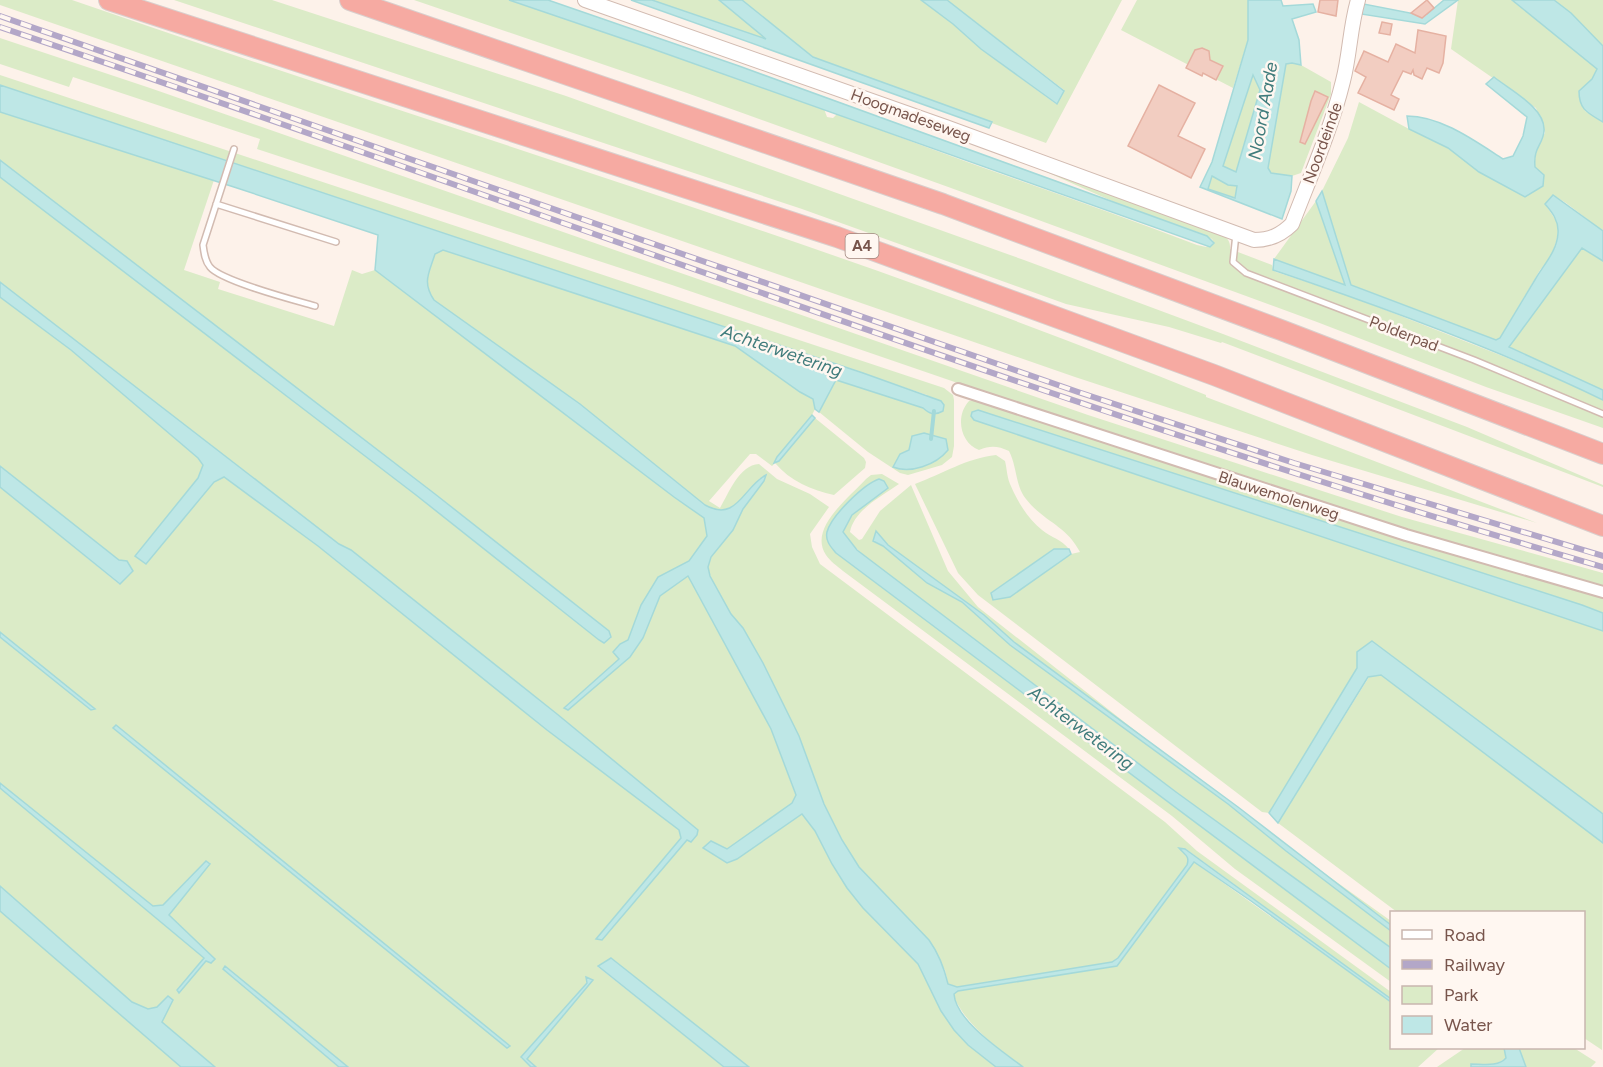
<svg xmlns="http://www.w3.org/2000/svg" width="1603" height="1067" font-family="Figtree,sans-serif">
<rect width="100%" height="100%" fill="#fdf2ea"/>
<!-- green -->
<path fill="#dbebc7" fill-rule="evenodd" d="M0 0H72C450 131 835 244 1206 395V397L1537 523 1312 455 1075 377 0 5Z
M174 0H272L566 96 1024 260 1223 334 1467 427 1603 485V487L1222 342 1221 343 1169 327 1066 304 802 209Z
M414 0H509L823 106 827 117 833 118 838 113C956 161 1078 199 1197 245L1206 247 1214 243 1212 239 1200 233 1121 205 1042 170 1214 232C1223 236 1231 237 1230 249L1272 265 1273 270 1276 272 1350 296 1556 377 1603 400V428L1486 387 1317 322 951 188 687 93Z
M652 0H719L768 40 660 3Z
M742 0H921L953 24 981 49 1056 104 1064 90 947 0H1122L1046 143 813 57Z
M1137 0H1248V40L1233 88 1121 30Z
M1458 0H1512L1598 69 1592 79 1579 91 1585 111 1603 122V231L1566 203 1553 195 1545 204 1557 222 1558 231 1556 242 1551 257 1540 270 1500 338 1496 340 1351 285 1322 191 1348 138 1359 102 1409 129 1448 148 1463 158 1535 167V150L1545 133 1536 108 1451 49Z
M1554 0H1603V46L1571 13Z
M0 38 150 88 1088 415 1402 517 1603 573V587L1401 528 1086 427 672 285 257 149 260 139 73 77 69 87 0 64Z
M1292 63 1301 65 1331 82V94L1301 173 1292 176 1271 173 1268 168 1284 75 1286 64Z
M1252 74 1260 90 1237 173 1223 166Z
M0 75 944 388 953 395 954 400V446L952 457 942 465 908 475 900 473 868 452 819 412 836 380 923 408 931 414 927 395 0 85ZM911 447 912 470H901L893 467 900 454 909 450Z
M0 112 214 180 184 270 220 282 218 289 334 326 352 270 362 274 375 270 674 497 705 518 707 536 689 561 688 575 771 729 803 815 815 831 832 864 863 908 918 964 941 1011 954 1030 968 1045 996 1067H749L611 958 598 967 724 1067H536L526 1059 592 981 586 978 587 983 521 1058 531 1067H348L225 966 223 969 339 1067H215L148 1010 132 1002 0 886V788L204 958 177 990 179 993 206 961 211 963 215 959 169 915 210 863 206 861 163 905 153 906 0 783V487L119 584 127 561 119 560 0 466V297L71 350 198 458 203 466 198 478 135 556 146 564 214 482 224 477 318 546 547 730 680 830 681 838 597 939 602 940 687 840 697 835 557 714 351 550 339 544 0 282V177L416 495 599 640 604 643 611 638 609 631 435 494 0 160Z
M1212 176 1228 185 1238 186 1235 198 1208 189Z
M1316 201 1345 286 1274 259Z
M1582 248 1603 261V390L1509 347Z
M443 250 735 346 800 392 814 399 815 409 812 415 777 457 815 418 864 458 866 462 865 468 834 495C812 490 790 481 775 463L772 466 756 454H750L709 501 720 508C729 493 739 465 759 464L777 479 810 494 829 507 810 534 812 547 820 564 1165 822 1197 851 1391 992V999L1186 849 1183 852 1189 860 1187 865 1118 958 1112 962 957 987 948 984 945 970 912 924 859 867 842 840 824 804 799 736 763 663 743 628 731 614 710 576 708 567 711 557 733 530 743 509 764 481 760 478C752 488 733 513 719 511 714 511 710 508 705 505L580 404 434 300C422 282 429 273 435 254Z
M977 400 1366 528 1603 598V613L972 412 971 416 975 420 1603 631V814L1372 641 1357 652V668L1269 813 1262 812 978 595 958 573 915 484C942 474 967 458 996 455L1005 461C1007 469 1007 477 1010 484 1017 501 1028 519 1042 530 1052 538 1061 539 1069 549H1054L991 593 1010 597 1071 554 1080 552C1066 525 1044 522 1026 499 1015 485 1017 466 1009 451 998 446 991 445 979 450 960 443 955 416 969 401Z
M882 474 899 484C882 496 854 510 850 532L859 540 862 539 880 511 911 485 948 571 978 607 1235 809 1391 921V948L1176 792 868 560 848 540 843 532 852 515 887 488C852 499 847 499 827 532L836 553 1391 969V982L1235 869 1172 816 843 571C837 566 830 561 826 555 808 528 849 498 866 479L871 475Z
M1381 675 1603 843 1602 1050 1584 1038V912H1397L1278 823 1369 677Z
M1194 862 1391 1002 1392 1048H1439L1418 1067H1023C997 1047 967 1027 953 995L958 991 1117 966Z
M0 911 182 1067H0Z
M1465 1048H1504L1506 1058 1496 1064H1471V1067H1437Z
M1519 1048H1574L1596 1062 1591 1067H1526Z"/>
<!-- water -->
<path fill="#bee7e6" stroke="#a4d9d9" stroke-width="1.5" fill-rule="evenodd" d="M509 0H548L739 66 1207 236 1214 243 1210 247 650 48Z
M631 0H652L766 39 719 0H742L813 57 992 122 989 128Z
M921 0H947L1064 91 1057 104 981 49 953 24Z
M1248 0H1281L1283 6 1313 4 1316 12 1292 19 1299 40 1301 65 1292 63 1286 64 1268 168 1271 173 1292 176 1291 191 1282 219 1200 187 1212 162 1248 40ZM1253 75 1260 90 1236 172 1223 166ZM1212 176 1228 185 1237 186 1235 198 1208 189Z
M1444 0H1458L1425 24 1361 14 1364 4 1420 15 1427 14Z
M1512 0H1554L1571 13 1603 46V122C1588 113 1579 110 1579 91L1592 79 1597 69Z
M1494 77C1510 90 1546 108 1544 131 1543 145 1533 147 1535 167L1544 175 1543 186 1525 197 1479 172 1448 148 1409 129 1407 116C1441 116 1475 141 1503 159L1513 156 1523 136 1527 117 1486 84Z
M0 85 863 373 941 401 944 405 943 411C934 416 930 414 923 408L836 380 819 412 815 409 813 399 800 392 735 346 443 250 435 254C429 273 422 282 434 300L580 404 705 505C737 523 743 487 766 475L764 481 743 509 733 530 711 557 708 567 710 576 731 614 743 628 763 663 799 736 824 804 842 840 859 867 929 940C939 954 944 967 948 984L957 987 1112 962 1118 958 1187 865C1190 856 1185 855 1179 848L1185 849 1391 999V1002L1251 901 1194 862 1117 966 958 991 954 994C956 1021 1002 1051 1023 1067H996L968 1045 954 1030 941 1011 918 964 863 908 847 888 832 864 815 831 802 814 737 859 727 863 703 848 711 841 727 849 792 803 796 795 771 729 688 576 660 596 643 638 630 657 568 710 564 708 619 659 613 652 620 644 628 640 641 605 658 577 689 561 707 536 704 518 674 497 375 270 378 235 237 188 0 112Z
M0 160 435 494 609 631 611 637 604 643 599 640 416 495 0 177Z
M1322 191 1351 285 1496 340 1500 338C1512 318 1524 298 1536 278 1545 263 1557 251 1558 233 1559 221 1552 212 1545 204L1553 195 1603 231V261L1582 248 1509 347 1603 390V400C1498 349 1383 307 1273 270L1274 259 1345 285 1316 201Z
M0 282 339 544 351 550 557 714 698 830 697 835 691 842 687 840 602 940 596 939 681 838 679 830 547 730 318 546 224 477 214 482 146 564 135 556 198 478 203 465 198 458 71 350 0 297Z
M978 410 1582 605 1603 613V631L974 420 971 416 972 412Z
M812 415 815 418 779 461 774 463 777 457Z
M924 433 946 439 948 450C936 465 910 474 893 467L900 454 909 450 912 436Z
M0 466 119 560 127 561 133 571 120 584 0 487Z
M879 479 884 481 888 488 852 515 843 532 857 550 1176 792 1391 948V969L836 553C831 547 825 541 827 532 831 516 864 484 879 479Z
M876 531 888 545 984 615 1014 642 1238 807 1391 925V931L1286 851 1228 804 1010 645 962 602 927 583 883 546 873 541Z
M1054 549H1069L1071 554 1010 597 993 600 991 593Z
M0 632 95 709 91 710 0 637Z
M1372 641 1603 814V843L1381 675 1368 677 1278 823 1269 813 1357 668V652Z
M116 725 510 1046 507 1048 113 728Z
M0 783 153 906 163 905 206 861 210 864 169 915 215 959 211 963 206 961 179 993 177 990 204 958 0 788Z
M0 886 132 1002 148 1009 157 1007 168 996 173 1000 162 1022 215 1067H181L0 911Z
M611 958 749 1067H724L598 966Z
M225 966 348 1067H339L223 969Z
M586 977 593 980 527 1059 536 1067H531L521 1057 587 983Z
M1504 1048H1519L1526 1067H1471V1064C1483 1064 1498 1067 1506 1058Z"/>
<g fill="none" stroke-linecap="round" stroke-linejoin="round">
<!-- stream -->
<path stroke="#a4d9d9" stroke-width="4" d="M931 439 934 411"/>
</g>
<!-- building -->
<path fill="#f2cdc1" stroke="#e5b1a2" stroke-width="1.5" d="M1320 0H1338L1336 16 1318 12Z
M1427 0 1434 8 1422 18 1411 13Z
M1382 22 1392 24 1390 35 1379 33Z
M1418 30 1446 36 1443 63 1439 73 1427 68 1422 79 1414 75 1413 70 1411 74 1403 71 1391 95 1399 99 1394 110 1358 93 1366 77 1355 71 1364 51 1388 62 1396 44 1415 53Z
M1202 48 1209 51 1210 60 1223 66 1216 80 1203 73 1202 76 1186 68 1195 50Z
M1159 85 1195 103 1178 136 1205 149 1191 178 1128 146Z
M1315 91 1328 97 1305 144 1300 142 1311 101Z"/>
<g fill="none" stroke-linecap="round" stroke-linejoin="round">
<!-- service casing -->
<g stroke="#d2bbb1" stroke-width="8">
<path id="service" d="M234 149 203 245C204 253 205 261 210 267 221 281 294 300 315 306
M216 204 336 242
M1236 234 1233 262 1246 273 1474 360 1603 414"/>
</g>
<!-- minor casing -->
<g stroke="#d2bbb1" stroke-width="14">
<path id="minor" d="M958 389 1406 535 1603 592"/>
</g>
<!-- tertiary casing -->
<g stroke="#d2bbb1" stroke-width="16">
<path id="tertiary" d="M585 0 946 127 1254 240C1270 240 1281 235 1292 224 1310 177 1331 130 1343 81 1350 54 1350 27 1358 0"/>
</g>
<!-- motorway casing -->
<g stroke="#d9cfcd" stroke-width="22">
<path id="motorway" d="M109 0 837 237 1214 375 1603 526
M350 0 943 204 1281 330 1603 454"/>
</g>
<!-- service -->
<use href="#service" stroke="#fff" stroke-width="5"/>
<!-- minor -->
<use href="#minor" stroke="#fff" stroke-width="10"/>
<!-- tertiary -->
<use href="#tertiary" stroke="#fff" stroke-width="14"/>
<!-- motorway -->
<use href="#motorway" stroke="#f6aaa2" stroke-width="20"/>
<!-- rail casing -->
<g stroke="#b3a7c8" stroke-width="6">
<path id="rail" d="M0 16 1078 392 1294 463 1603 556
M0 27C535 207 1061 411 1603 567"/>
</g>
<!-- rail -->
<use href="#rail" stroke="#fff7f1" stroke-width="4" stroke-dasharray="11" stroke-linecap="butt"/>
</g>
<g text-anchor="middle" stroke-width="5" stroke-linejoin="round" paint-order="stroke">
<!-- shield labels -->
<rect fill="#fff7f1" stroke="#a0867e" stroke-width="1.5" x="845.5" y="234" width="33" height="24" rx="4.5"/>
<g font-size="15" font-weight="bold" fill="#78554c">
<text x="862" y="251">A4</text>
</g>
<!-- street labels -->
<g font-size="16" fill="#78554c" stroke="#fff7f1">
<text transform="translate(911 115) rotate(20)" y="6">Hoogmadeseweg</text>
<text transform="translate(1322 143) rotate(-70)" y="6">Noordeinde</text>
<text transform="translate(1404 333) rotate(21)" y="6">Polderpad</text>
<text transform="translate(1279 495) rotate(18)" y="6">Blauwemolenweg</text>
</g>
<!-- water labels -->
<g font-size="18" font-style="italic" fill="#407c7c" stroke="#fff7f1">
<text transform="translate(1263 111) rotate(-80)" y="6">Noord Aade</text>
<text transform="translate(782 351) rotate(19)" y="6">Achterwetering</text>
<text transform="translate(1081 728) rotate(37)" y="6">Achterwetering</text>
</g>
</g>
<!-- legend -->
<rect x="1390" y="911" width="195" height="138" fill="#fff7f1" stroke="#c9b6af" stroke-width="1.5"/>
<rect x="1402" y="930" width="30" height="9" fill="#ffffff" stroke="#c9b6af" stroke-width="1.5"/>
<text x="1444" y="941" font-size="18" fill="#78554c">Road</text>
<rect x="1402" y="960" width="30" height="9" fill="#b3a7c8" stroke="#c9b6af" stroke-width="1.5"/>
<text x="1444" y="971" font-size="18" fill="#78554c">Railway</text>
<rect x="1402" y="986" width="30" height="18" fill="#dbebc7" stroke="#c9b6af" stroke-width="1.5"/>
<text x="1444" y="1001" font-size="18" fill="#78554c">Park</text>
<rect x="1402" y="1016" width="30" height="18" fill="#bee7e6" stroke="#c9b6af" stroke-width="1.5"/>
<text x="1444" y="1031" font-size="18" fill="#78554c">Water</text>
</svg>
